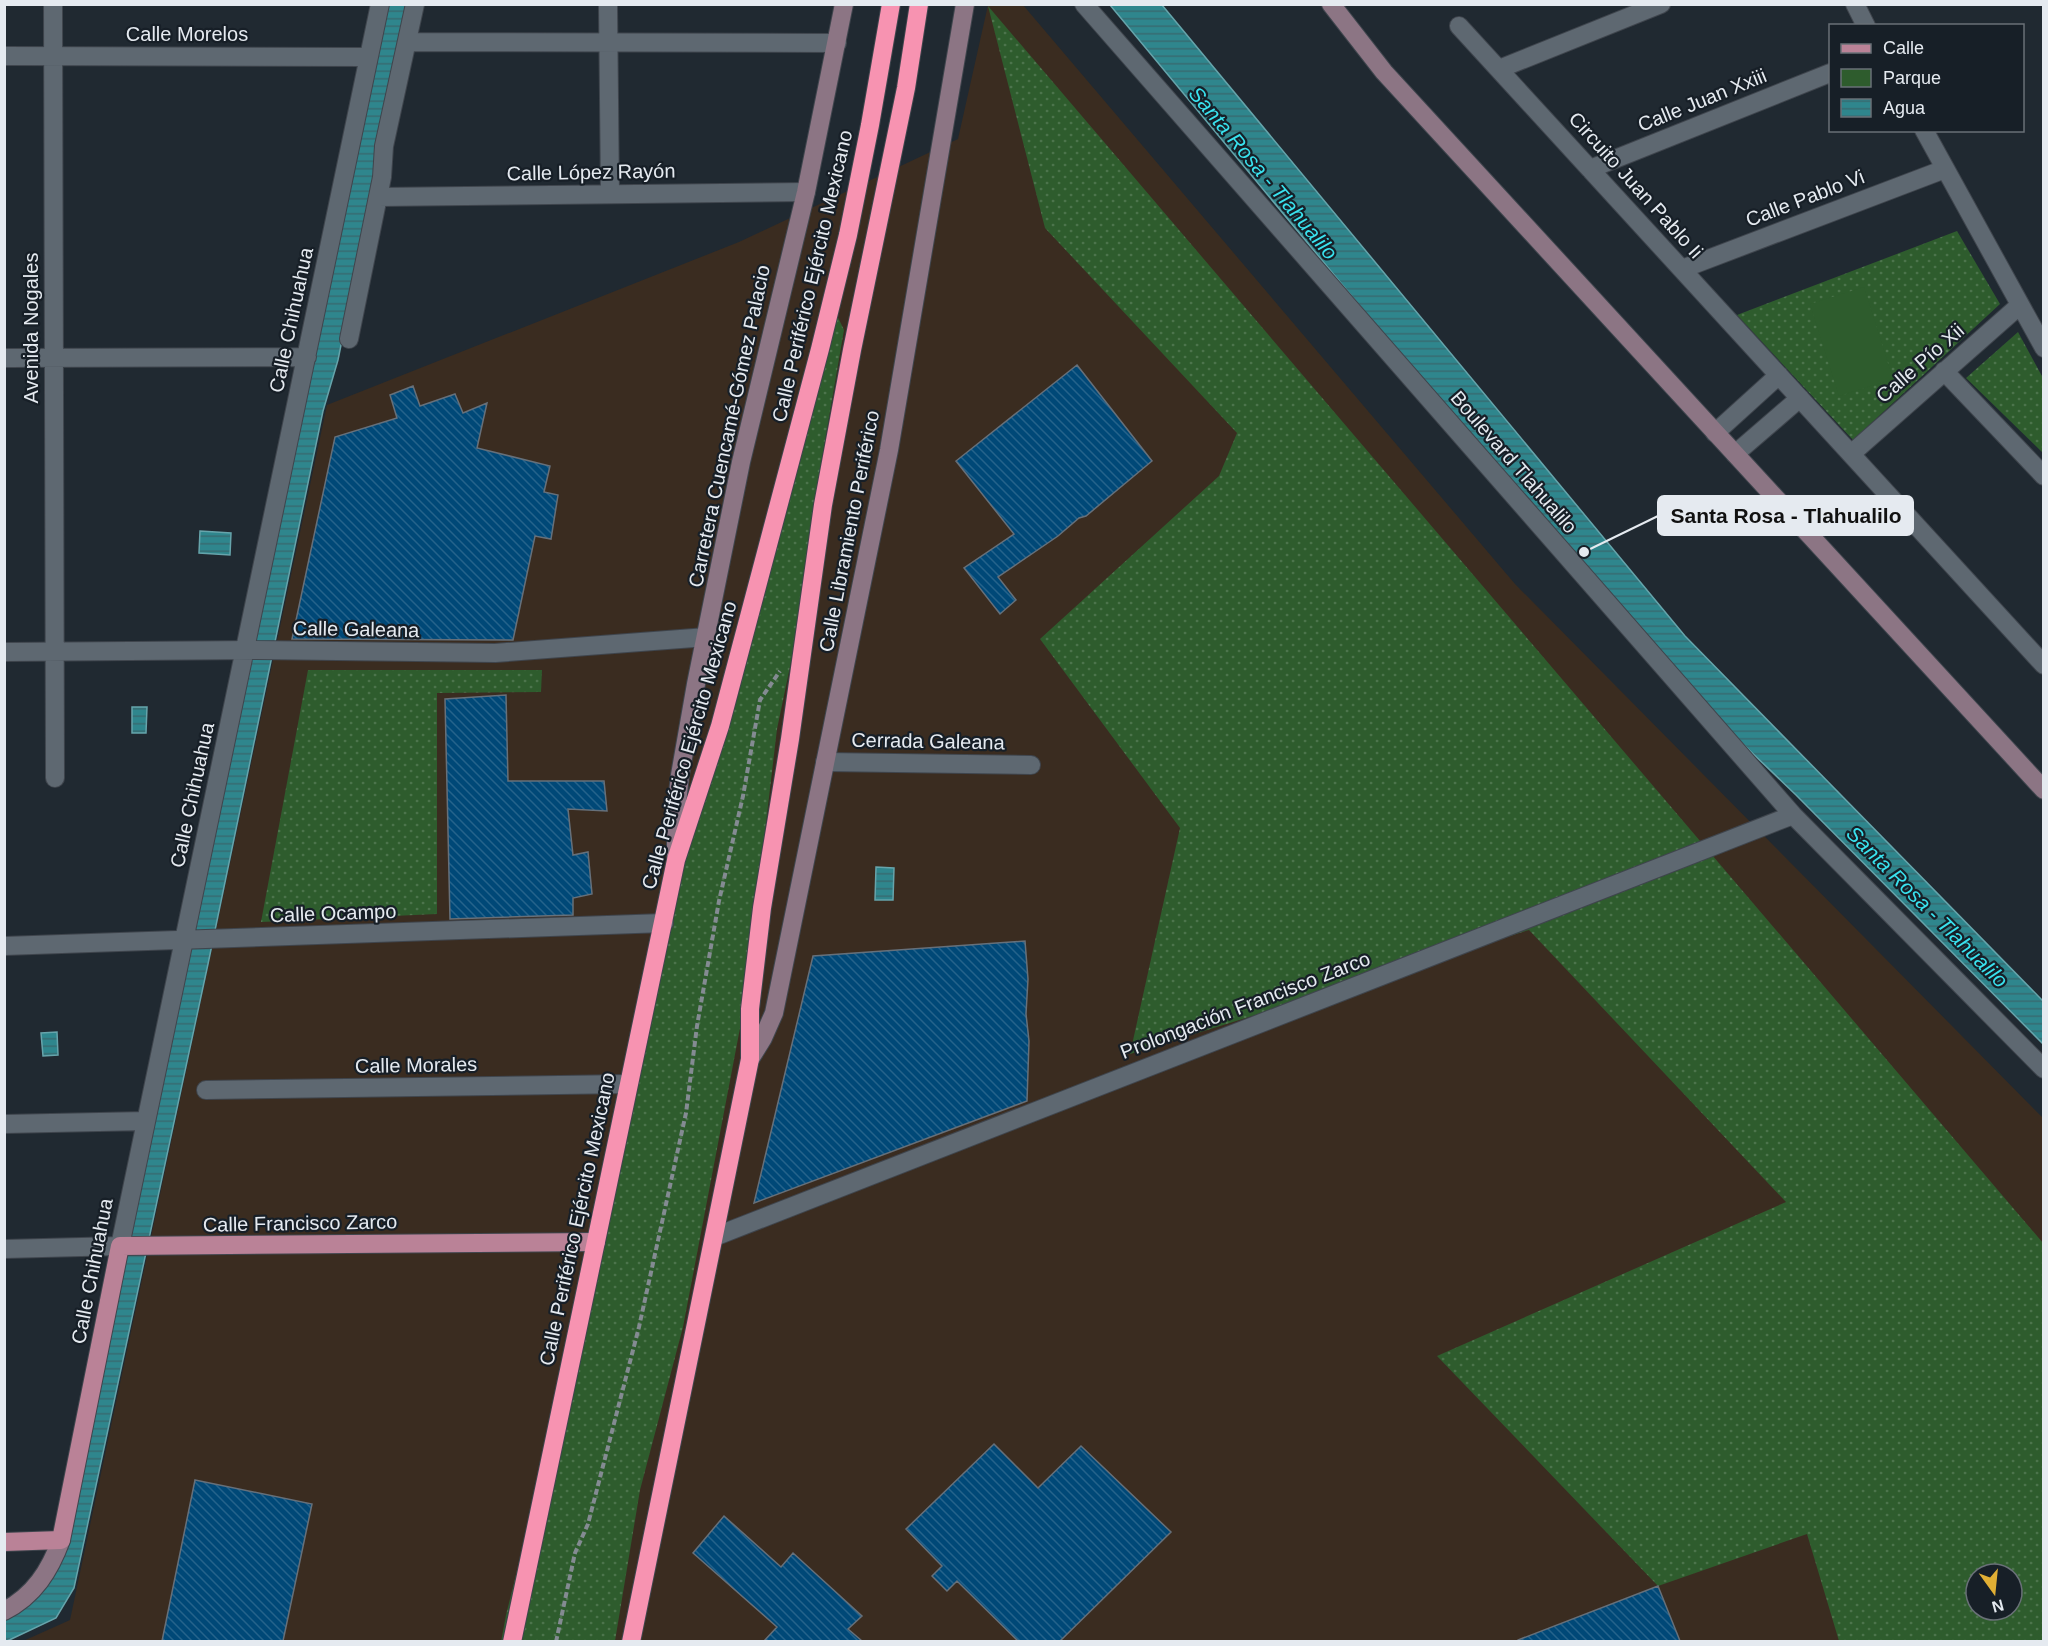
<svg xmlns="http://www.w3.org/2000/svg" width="2048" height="1646" font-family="Helvetica,sans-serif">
<defs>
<pattern id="green-dots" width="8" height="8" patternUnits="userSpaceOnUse" patternTransform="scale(1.5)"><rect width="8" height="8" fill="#2e5c2d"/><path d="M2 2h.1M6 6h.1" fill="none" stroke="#4c744c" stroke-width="1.8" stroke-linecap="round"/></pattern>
<pattern id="water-rules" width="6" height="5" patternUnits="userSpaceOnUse" patternTransform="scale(1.5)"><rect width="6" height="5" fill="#2f868d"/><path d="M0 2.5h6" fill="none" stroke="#386c71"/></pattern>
<pattern id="building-back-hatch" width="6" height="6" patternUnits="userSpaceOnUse" patternTransform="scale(1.5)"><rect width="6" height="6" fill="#004877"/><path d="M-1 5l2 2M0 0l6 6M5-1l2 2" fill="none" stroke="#25638b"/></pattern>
</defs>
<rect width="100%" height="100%" fill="#202931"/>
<!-- industrial -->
<path fill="#3a2c20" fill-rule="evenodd" d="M988 5H1023L1515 584 2043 1118V1641L21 1642 70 1620 327 405 739 242 958 139ZM1976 1574H2012V1610H1976Z"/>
<!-- green -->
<path fill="url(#green-dots)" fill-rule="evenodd" d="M988 6 2043 1243V1641H1839L1807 1534 1658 1586 1437 1356 1786 1202 1529 930 1130 1054 1180 828 1040 639 1219 476 1237 433 1045 228ZM1976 1574H2012V1610H1976Z
M1957 231 2000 304 1853 440 1737 315Z
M833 307 844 330 815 499 792 657 777 729 745 1002 683 1327 640 1490 615 1641 501 1642 506 1615 581 1311 681 862Z
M2018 332 2043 378V453L1966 378Z
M308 670H542L541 692 437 693V914L261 922Z"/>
<!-- pitch -->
<path fill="#2e5c2d" d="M1864 287 1893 379 1839 396 1810 304Z"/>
<!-- water -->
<path fill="url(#water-rules)" stroke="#66a4ab" stroke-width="1.5" d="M387 5H410L375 162 368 212 338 360 323 411 208 964 74 1588 56 1618 5 1642V1618L40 1592 121 1268Z
M1110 5H1162L1685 636 2043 1001V1044L1796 795 1648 653Z
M200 531 231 533 230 555 199 553Z
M132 707H147L146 733H132Z
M876 867 894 868 893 900H875Z
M57 1032 58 1055 43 1056 41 1033Z"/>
<!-- building -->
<path fill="url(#building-back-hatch)" stroke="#66707a" stroke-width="1.5" d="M1077 365 1152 461 1086 516 1079 518 1058 536 998 577 1016 600 1000 614 964 568 1014 534 956 461Z
M413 386 420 406 455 394 463 413 487 403 477 448 550 466 544 492 558 495 551 539 535 536 513 640 292 639 335 437 397 418 390 395Z
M506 695 508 781H604L607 811 568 809 573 855 588 852 592 894 573 898V915L450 919 445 699Z
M1025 941 1028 979 1026 1014 1029 1041 1027 1101 754 1203 813 956Z
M994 1444 1038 1488 1081 1446 1171 1532 1060 1641H1018L957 1581 947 1591 932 1576 942 1566 906 1529Z
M195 1480 312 1504 283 1641H162Z
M724 1516 781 1567 793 1553 862 1616 848 1629 862 1641H764L777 1627 693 1553Z
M1658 1586 1680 1641H1518V1640Z"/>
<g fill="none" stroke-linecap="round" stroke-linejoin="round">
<!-- street casing -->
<g stroke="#3f454d" stroke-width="20">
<path id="street" d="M53 4 55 778
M608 4 610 194
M1084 4 1793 815 2044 1069
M1855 4 1866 26
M1459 26 2044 665
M407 42 837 43
M4 56 369 57
M1499 69 1661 4
M1924 130 2044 348
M1590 169 1830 73
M378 197 806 192
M1682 269 1945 169
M349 339 382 177 384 146 415 4
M4 358 307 357
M1944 371 2044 476
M1715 433 1779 375
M1735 454 1800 398
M1851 454 2020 305
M4 652 256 650 495 653 707 637
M825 762 1031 765
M4 946 664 923
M206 1090 628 1084
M4 1124 146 1121
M714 1237 1793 815
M4 1249 120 1246 380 4"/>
</g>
<!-- secondary casing -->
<g stroke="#3f454d" stroke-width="20">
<path id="secondary" d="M1331 4 1384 72 2044 790
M676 855V812L680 775 696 684 741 462 806 192 844 4
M750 1059 763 1038 774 1013 889 450 965 4
M4 1611C34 1596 50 1570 61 1540"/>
</g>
<!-- primary casing -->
<g stroke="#3f454d" stroke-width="20">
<path id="primary" d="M4 1542 61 1540 120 1246 596 1242"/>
</g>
<!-- highway casing -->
<g stroke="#3f454d" stroke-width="20">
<path id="highway" d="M512 1642 676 860 720 726 820 349 848 235 870 125 891 4
M631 1642 750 1059V1009L762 908 790 739 823 505 852 350 906 88 919 4"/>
</g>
<!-- path -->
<path stroke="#848b92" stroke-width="4" stroke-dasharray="6 3" stroke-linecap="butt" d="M556 1642 575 1553 588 1524 639 1327 686 1113 697 1026 719 901 743 796 760 700 780 671"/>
<!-- street -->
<use href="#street" stroke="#5e6871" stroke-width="18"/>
<!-- secondary -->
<use href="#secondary" stroke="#8c7584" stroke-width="18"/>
<!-- primary -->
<use href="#primary" stroke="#ba8297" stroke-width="18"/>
<!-- highway -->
<use href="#highway" stroke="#f793b1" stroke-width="18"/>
</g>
<g text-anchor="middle" stroke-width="4.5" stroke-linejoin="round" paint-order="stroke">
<!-- street labels -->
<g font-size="20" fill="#e5eaf0" stroke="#171f27">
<text x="187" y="41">Calle Morelos</text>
<text transform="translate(1702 100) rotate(-22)" y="7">Calle Juan Xxiii</text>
<text transform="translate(591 172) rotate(-1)" y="7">Calle López Rayón</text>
<text transform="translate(1636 185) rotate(48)" y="7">Circuito Juan Pablo Ii</text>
<text transform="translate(1805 198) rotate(-21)" y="7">Calle Pablo Vi</text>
<text transform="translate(812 276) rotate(-77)" y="7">Calle Periférico Ejército Mexicano</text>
<text transform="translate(291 320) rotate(-78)" y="7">Calle Chihuahua</text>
<text transform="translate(31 328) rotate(-90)" y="7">Avenida Nogales</text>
<text transform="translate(1920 363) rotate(-41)" y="7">Calle Pío Xii</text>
<text transform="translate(729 426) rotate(-78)" y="7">Carretera Cuencamé-Gómez Palacio</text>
<text transform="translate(1514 462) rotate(49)" y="7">Boulevard Tlahualilo</text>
<text transform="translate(849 531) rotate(-79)" y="7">Calle Libramiento Periférico</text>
<text transform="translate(356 629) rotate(1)" y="7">Calle Galeana</text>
<text transform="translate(928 741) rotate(1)" y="7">Cerrada Galeana</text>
<text transform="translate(689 745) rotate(-74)" y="7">Calle Periférico Ejército Mexicano</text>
<text transform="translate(192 795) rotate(-78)" y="7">Calle Chihuahua</text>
<text transform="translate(333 913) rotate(-2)" y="7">Calle Ocampo</text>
<text transform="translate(1245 1005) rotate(-21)" y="7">Prolongación Francisco Zarco</text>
<text transform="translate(416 1065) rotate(-1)" y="7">Calle Morales</text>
<text transform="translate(577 1219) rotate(-78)" y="7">Calle Periférico Ejército Mexicano</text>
<text transform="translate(300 1223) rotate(-1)" y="7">Calle Francisco Zarco</text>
<text transform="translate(92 1271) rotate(-79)" y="7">Calle Chihuahua</text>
</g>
<!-- water labels -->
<g font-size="21" font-style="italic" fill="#39e2ee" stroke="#171f27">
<text transform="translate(1263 173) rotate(50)" y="7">Santa Rosa - Tlahualilo</text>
<text transform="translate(1927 907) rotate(45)" y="7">Santa Rosa - Tlahualilo</text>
</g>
</g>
<!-- callouts -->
<path fill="none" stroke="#e5eaf0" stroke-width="2" d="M1584 552L1658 516"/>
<circle fill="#e5eaf0" stroke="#171f27" stroke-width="2" cx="1584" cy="552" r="6"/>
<rect fill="#e5eaf0" stroke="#e5eaf0" stroke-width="2" x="1658" y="496" width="255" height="39" rx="6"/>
<g font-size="21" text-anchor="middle" font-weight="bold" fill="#111">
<text x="1786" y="523">Santa Rosa - Tlahualilo</text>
</g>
<!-- border -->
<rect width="2048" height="1646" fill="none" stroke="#e5eaf0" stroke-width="12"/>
<!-- legend -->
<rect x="1829" y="24" width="195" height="108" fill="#171f27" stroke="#697077" stroke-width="1.5"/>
<rect x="1841" y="44" width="30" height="9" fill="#ba8297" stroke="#697077" stroke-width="1.5"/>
<text x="1883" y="54" font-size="18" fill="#e5eaf0">Calle</text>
<rect x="1841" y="69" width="30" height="18" fill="#2e5c2d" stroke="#697077" stroke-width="1.5"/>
<text x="1883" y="84" font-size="18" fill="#e5eaf0">Parque</text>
<rect x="1841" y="99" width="30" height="18" fill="url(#water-rules)" stroke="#697077" stroke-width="1.5"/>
<text x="1883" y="114" font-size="18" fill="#e5eaf0">Agua</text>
<!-- north arrow -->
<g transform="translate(1994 1592) rotate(165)"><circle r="28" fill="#171f27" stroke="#697077" stroke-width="1.5"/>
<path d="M0-4.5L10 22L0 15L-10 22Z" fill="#e1af34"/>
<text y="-9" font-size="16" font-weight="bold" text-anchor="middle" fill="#e5eaf0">N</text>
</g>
</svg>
